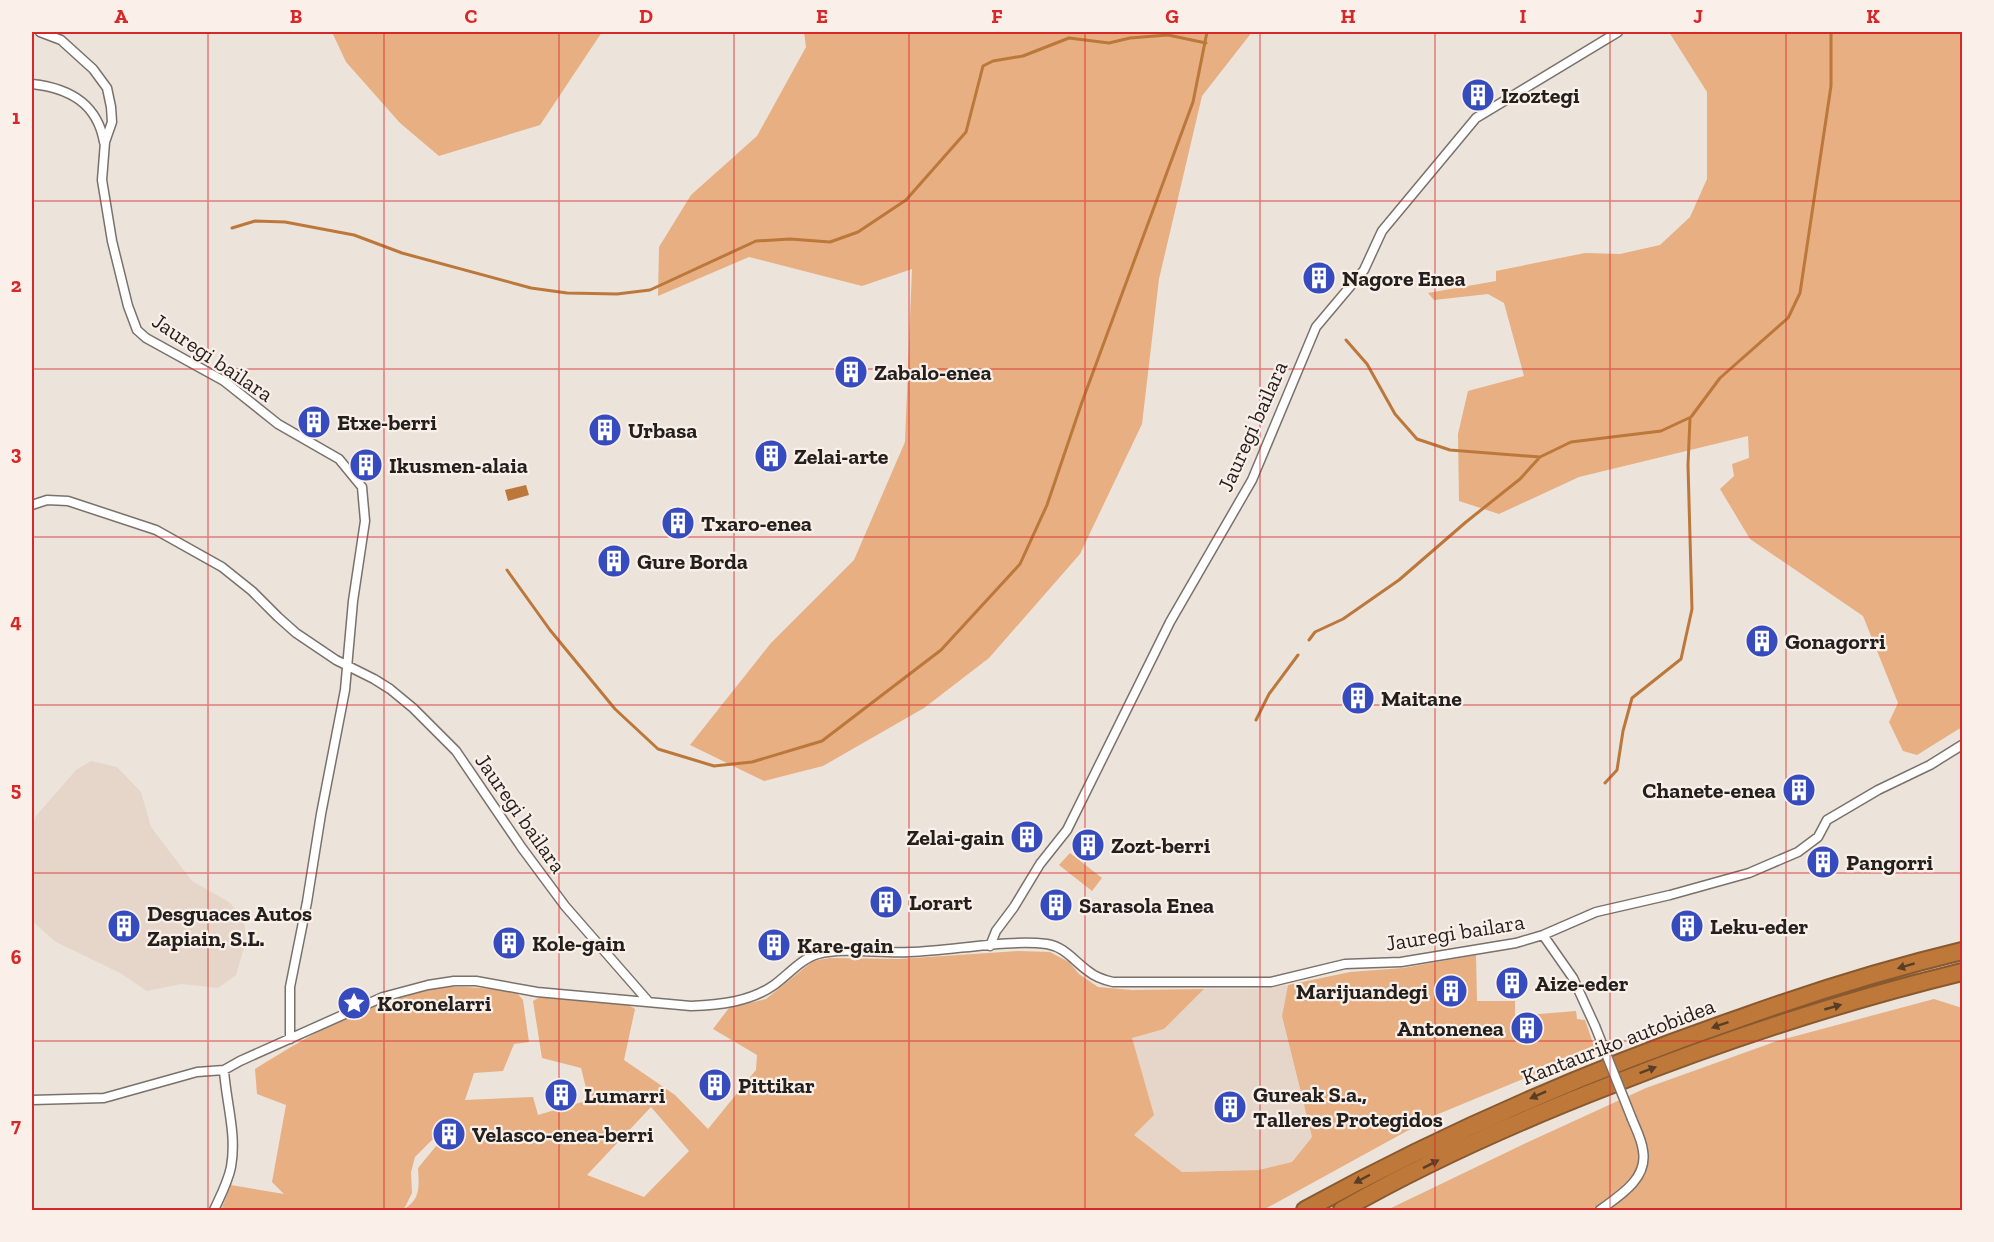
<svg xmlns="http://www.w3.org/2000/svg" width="1994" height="1242" font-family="'Zilla Slab',serif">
<rect width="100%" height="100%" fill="#ece3db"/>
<!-- built -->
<path fill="#e6d6c9" d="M91 761 117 767 141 792 151 827 192 881 229 902 244 918 246 941 236 975 218 988 181 984 147 991 120 973 56 942 32 921V829L36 816 76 770Z
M1288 985 1282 1016 1312 1137 1292 1162 1259 1170 1182 1172 1133 1135 1132 1037 1164 1029 1204 989H1257Z"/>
<!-- green -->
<path fill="#e7af82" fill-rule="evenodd" d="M332 32H602L540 125 439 156 400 123 346 62Z
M804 32H1252L1202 96 1159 279 1142 424 1080 554 989 658 924 708 823 766 764 781 690 745 771 643 854 560 905 442 912 269 862 286 749 257 658 296 659 247 691 195 757 136 806 47Z
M1669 32H1962V727L1917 755 1903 751 1889 722 1898 703 1863 616 1750 539 1720 489 1734 476 1732 464 1749 458 1748 436 1579 477 1499 514 1459 501 1458 434 1468 391 1524 376 1504 303 1488 294 1434 300 1428 293 1496 281V271L1585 253 1620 254 1660 245 1690 217 1707 179V92Z
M1070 853 1102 878 1092 891 1059 865Z
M1018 951 1050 952 1069 962 1079 974 1098 987 1132 990 1204 989 1164 1029 1132 1038 1154 1115 1134 1135 1182 1172 1259 1170 1292 1162 1312 1137 1282 1016 1288 985 1350 972 1403 968 1476 955 1477 1001H1515V1016L1576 1011 1577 1019 1585 1020 1595 1049 1436 1115 1263 1210H221L231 1185 284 1194 272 1182 286 1105 257 1094 255 1069C301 1040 358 1007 412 992 446 983 483 987 517 993L523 1000 529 1042 514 1044 503 1071 474 1073 465 1100 533 1097 538 1115 589 1100 581 1068 542 1058 533 1001 540 997 624 1002 635 1009 624 1060 675 1095 708 1129 756 1070 757 1055 713 1029 729 1008 766 999 813 961 830 958 899 959ZM651 1107 689 1151 644 1197 587 1175ZM438 1134 437 1145 418 1168C419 1186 421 1199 404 1209L412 1193 411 1172 415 1157Z
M1934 999 1962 1008V1210H1387L1526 1143 1646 1088 1777 1041Z"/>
<!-- water -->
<path fill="#bc783b" d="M526 485 529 495 508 501 505 490Z"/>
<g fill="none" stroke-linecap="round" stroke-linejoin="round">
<!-- stream -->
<path stroke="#bc783b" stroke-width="3" d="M232 228 255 221 285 222 354 235 402 253 531 288 567 293 617 294 650 290 756 241 790 239 830 242 858 232 906 200 966 132 983 66 993 61 1023 56 1069 38 1109 43 1130 38 1168 35 1206 43
M1346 340 1367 364 1395 414 1417 439 1450 450 1540 457
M507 570 550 630 615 709 658 749 714 766 752 762 822 741 941 650 1020 564 1047 505 1082 402 1193 102 1207 32
M1309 640 1315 632 1343 619 1399 580 1466 522 1520 479 1540 457 1571 442 1661 431 1691 417 1720 378 1788 318 1800 293 1831 86V32
M1256 720 1269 694 1298 655
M1605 783 1617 770 1623 731 1632 698 1681 659 1692 609 1688 465 1690 418"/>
<!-- street casing -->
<g stroke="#7a716b" stroke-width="11">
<path id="street" d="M40 32 61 40 93 69 107 88 111 107 112 122 105 142 102 180 112 241 128 306 137 330 146 338 224 381 278 424 339 459 362 487 365 521 353 601 345 690 321 814 307 902 290 987V1039
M32 84C69 88 97 103 104 142
M32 505 47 500 68 501 156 530 222 567 252 591 278 617 296 633 336 660 374 679 390 689 413 708 456 751 522 848 565 906 648 1001
M1543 935 1573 978 1595 1026
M990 946 996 931 1014 907 1040 864 1067 830 1170 622 1252 480 1316 327 1364 270 1382 231 1476 118 1618 32
M32 1100 104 1098 197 1072 224 1070 240 1061 383 997 428 985 454 981H476L537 992 691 1006C719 1005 750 1002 774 985 788 975 802 958 818 954 844 947 882 954 910 952 951 951 1007 939 1047 944 1065 947 1074 961 1088 971 1095 977 1104 980 1113 982H1271L1345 964 1401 962 1516 943 1543 935 1596 912 1670 895 1749 873 1798 852 1818 837 1827 820 1878 790 1930 765 1962 745
M214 1210C220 1197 228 1182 231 1167 237 1134 226 1102 224 1070
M1600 1210C1619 1196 1648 1179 1643 1151 1642 1140 1636 1129 1632 1119"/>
</g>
<!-- highway casing -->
<g stroke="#88592f" stroke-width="20">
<path id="highway" d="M1305 1210C1445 1133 1590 1070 1741 1018 1813 992 1887 969 1962 951
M1342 1210C1428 1161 1520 1120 1613 1084 1727 1039 1843 1001 1962 972"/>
</g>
<!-- street -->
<use href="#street" stroke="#fff" stroke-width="8"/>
<!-- highway -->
<use href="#highway" stroke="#be7839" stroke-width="16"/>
<!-- street-bridge casing -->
<g stroke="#7a716b" stroke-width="11" stroke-linecap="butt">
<path id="street-bridge" d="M1595 1026 1632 1119"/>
</g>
<!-- street-bridge -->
<use href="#street-bridge" stroke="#fff" stroke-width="8"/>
</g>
<!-- one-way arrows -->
<defs><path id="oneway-solid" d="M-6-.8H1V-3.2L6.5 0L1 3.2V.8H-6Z" transform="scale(1.5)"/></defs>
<g fill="#593e27">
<use href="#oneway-solid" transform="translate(1906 966) rotate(163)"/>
<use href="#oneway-solid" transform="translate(1833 1007) rotate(-16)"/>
<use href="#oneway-solid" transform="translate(1720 1025) rotate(161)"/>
<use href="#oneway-solid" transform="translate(1648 1070) rotate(-21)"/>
<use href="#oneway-solid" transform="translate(1538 1095) rotate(156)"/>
<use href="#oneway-solid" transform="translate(1431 1164) rotate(-27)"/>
<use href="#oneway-solid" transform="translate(1362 1179) rotate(152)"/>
</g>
<!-- grid -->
<path fill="none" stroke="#d62828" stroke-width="1.5" stroke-opacity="0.55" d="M208 32V1210M384 32V1210M559 32V1210M734 32V1210M909 32V1210M1085 32V1210M1260 32V1210M1435 32V1210M1610 32V1210M1786 32V1210M32 201H1962M32 369H1962M32 537H1962M32 705H1962M32 873H1962M32 1041H1962"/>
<!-- icons -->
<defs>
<g id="building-disc" transform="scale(1.725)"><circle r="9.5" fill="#364bbd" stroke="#faf0e9"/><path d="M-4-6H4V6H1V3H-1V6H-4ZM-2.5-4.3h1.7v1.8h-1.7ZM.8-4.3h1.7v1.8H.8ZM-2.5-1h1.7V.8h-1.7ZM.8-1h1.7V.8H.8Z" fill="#fff"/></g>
<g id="sight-disc" transform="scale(1.725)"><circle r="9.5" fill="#364bbd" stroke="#faf0e9"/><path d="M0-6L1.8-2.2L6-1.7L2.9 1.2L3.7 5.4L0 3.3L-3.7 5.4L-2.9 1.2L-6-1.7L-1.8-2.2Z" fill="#fff"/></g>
</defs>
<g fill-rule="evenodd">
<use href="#building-disc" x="1478" y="95"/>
<use href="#building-disc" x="1319" y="278"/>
<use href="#building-disc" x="851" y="372"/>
<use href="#building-disc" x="314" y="422"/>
<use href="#building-disc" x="605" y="430"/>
<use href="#building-disc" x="771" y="456"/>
<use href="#building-disc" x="366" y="465"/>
<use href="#building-disc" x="678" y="523"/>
<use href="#building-disc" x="614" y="561"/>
<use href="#building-disc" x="1762" y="641"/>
<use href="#building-disc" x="1358" y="698"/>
<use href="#building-disc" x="1799" y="790"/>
<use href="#building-disc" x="1027" y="837"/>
<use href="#building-disc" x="1088" y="845"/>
<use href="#building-disc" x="1823" y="862"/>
<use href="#building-disc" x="886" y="902"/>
<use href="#building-disc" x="1056" y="905"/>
<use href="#building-disc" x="124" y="926"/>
<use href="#building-disc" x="1687" y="926"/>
<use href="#building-disc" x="509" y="943"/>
<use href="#building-disc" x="774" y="945"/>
<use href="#building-disc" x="1512" y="983"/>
<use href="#building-disc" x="1451" y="991"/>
<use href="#sight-disc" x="354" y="1003"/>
<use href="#building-disc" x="1527" y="1028"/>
<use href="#building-disc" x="715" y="1085"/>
<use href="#building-disc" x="561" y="1095"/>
<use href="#building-disc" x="1230" y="1107"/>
<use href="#building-disc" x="449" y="1134"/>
</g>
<g text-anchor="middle" stroke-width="4.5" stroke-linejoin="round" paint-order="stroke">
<!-- poi labels -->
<g font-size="22" font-weight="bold" fill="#231f1d" stroke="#faf0e9" text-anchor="start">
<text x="1501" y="103">Izoztegi</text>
<text x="1342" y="286">Nagore Enea</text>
<text x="874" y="380">Zabalo-enea</text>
<text x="337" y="430">Etxe-berri</text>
<text x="628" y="438">Urbasa</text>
<text x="794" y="464">Zelai-arte</text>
<text x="389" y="473">Ikusmen-alaia</text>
<text x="701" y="531">Txaro-enea</text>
<text x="637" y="569">Gure Borda</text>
<text x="1785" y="649">Gonagorri</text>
<text x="1381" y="706">Maitane</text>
<text x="1776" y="798" text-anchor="end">Chanete-enea</text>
<text x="1004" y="845" text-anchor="end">Zelai-gain</text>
<text x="1111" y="853">Zozt-berri</text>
<text x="1846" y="870">Pangorri</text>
<text x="909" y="910">Lorart</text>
<text x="1079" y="913">Sarasola Enea</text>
<text x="147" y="921">Desguaces Autos<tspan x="147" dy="25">Zapiain, S.L.</tspan></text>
<text x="1710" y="934">Leku-eder</text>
<text x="532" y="951">Kole-gain</text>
<text x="797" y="953">Kare-gain</text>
<text x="1535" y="991">Aize-eder</text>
<text x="1428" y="999" text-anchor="end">Marijuandegi</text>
<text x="377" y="1011">Koronelarri</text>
<text x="1504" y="1036" text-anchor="end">Antonenea</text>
<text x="738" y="1093">Pittikar</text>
<text x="1253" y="1102">Gureak S.a.,<tspan x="1253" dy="25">Talleres Protegidos</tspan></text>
<text x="584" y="1103">Lumarri</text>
<text x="472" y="1142">Velasco-enea-berri</text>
</g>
<!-- street labels -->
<g font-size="22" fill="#231f1d" stroke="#faf0e9">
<text transform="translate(213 357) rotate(34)" y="8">Jauregi bailara</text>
<text transform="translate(1252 426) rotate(-66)" y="8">Jauregi bailara</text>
<text transform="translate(521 813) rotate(55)" y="8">Jauregi bailara</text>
<text transform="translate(1455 932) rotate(-9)" y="8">Jauregi bailara</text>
<text transform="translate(1618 1041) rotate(-21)" y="8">Kantauriko autobidea</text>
</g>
</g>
<!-- border -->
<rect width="1994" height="1242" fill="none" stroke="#faf0e9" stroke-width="66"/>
<rect x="33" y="33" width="1928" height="1176" fill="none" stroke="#d62828" stroke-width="2"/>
<g font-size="20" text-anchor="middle" font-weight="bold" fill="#d62828">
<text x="121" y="23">A</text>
<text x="296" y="23">B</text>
<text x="471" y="23">C</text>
<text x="646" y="23">D</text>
<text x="822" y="23">E</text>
<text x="997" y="23">F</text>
<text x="1172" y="23">G</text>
<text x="1348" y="23">H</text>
<text x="1523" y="23">I</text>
<text x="1698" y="23">J</text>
<text x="1873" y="23">K</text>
<text x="16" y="124">1</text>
<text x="16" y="292">2</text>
<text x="16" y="460">3</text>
<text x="16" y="628">4</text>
<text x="16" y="796">5</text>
<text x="16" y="964">6</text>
<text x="16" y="1132">7</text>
</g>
</svg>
